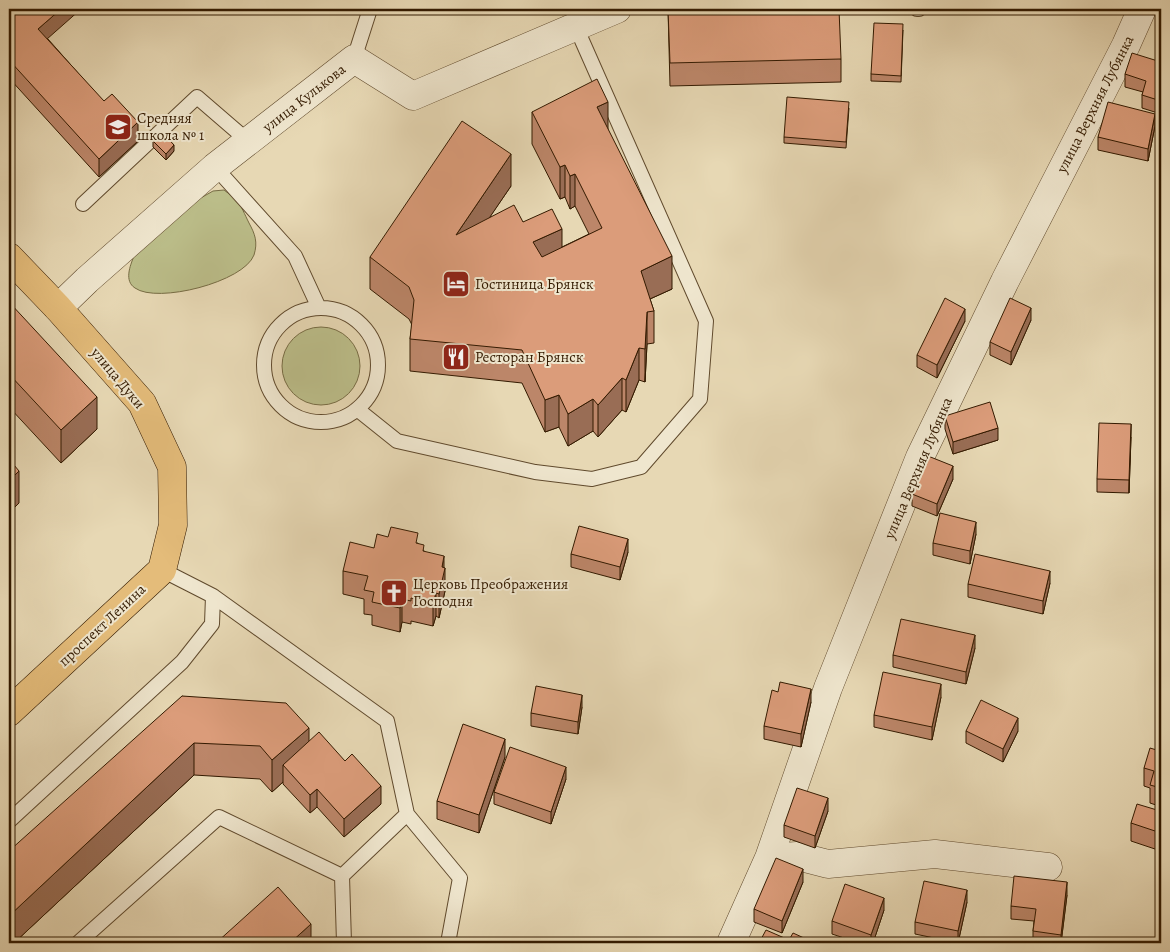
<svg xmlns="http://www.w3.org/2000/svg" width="1170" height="952" font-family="Alegreya,serif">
<rect width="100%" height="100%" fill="#e7d8b4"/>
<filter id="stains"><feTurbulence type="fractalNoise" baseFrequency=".004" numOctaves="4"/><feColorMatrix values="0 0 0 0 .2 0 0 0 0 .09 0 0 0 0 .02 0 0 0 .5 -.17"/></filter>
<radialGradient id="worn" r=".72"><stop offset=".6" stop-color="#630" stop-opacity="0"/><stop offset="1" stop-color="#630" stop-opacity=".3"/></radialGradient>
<!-- green -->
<path fill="#bbbd89" stroke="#776c44" d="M224 190C227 193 233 195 236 199 241 205 245 215 249 223 255 234 258 242 254 255 244 282 157 304 135 288 124 281 130 266 134 256L199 199 213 191Z
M282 366a39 39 0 1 1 78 0a39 39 0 1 1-78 0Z"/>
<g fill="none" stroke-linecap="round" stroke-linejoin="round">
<!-- lane casing -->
<g stroke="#604a2d" stroke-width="16">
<path id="lane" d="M917 9H919
M354 59 370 9
M215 167 295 256 319 308
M83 204 197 97 248 141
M264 365a57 57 0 1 1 114 0a57 57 0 1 1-114 0Z
M357 409 397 441 535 472 592 479 641 467 700 399 706 321 576 27
M407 814 460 878 448 943
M9 821 182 662 212 624 213 596 162 570
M342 876 344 943
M78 943 219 817 342 876 407 814 387 721 213 596"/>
</g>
<!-- street casing -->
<g stroke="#604a2d" stroke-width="29">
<path id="street" d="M58 308 87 280 215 167 354 59 413 96 617 9
M769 858 797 856 828 864 935 854 1048 867
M731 943 769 858 828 688 920 457 1005 281 1126 45 1142 9"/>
</g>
<!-- primary casing -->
<g stroke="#331a00" stroke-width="29">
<path id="primary" d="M9 257 58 308 142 403 172 467 173 525 162 570 9 712"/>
</g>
<!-- lane -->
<use href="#lane" stroke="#efe6ce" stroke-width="14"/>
<!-- street -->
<use href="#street" stroke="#efe6ce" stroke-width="28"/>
<!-- primary -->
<use href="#primary" stroke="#e4bc7a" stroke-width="28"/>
</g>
<!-- wall -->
<path fill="#bc8669" stroke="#331a00" d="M9 9 48 39 138 141 99 177 9 78Z
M668 9 841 59V82L670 86Z
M903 30 901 82 871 81V74Z
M1161 62V114L1142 108V95L1143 92 1125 87V74Z
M849 108 846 148 784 143V137Z
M532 112 608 130 672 289 650 299 654 311V343L647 344 645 382 639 380 626 412 622 410 598 437 593 431 568 446 559 427 545 432 522 383 410 371V339L412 325 409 319 370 289V257L511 186 489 218 523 222 562 247 589 234 575 206 570 209 565 197 560 199 532 144Z
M1155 126 1148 161 1098 150V137Z
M153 141 174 151 166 160 153 147Z
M9 302 97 429 61 463 9 407Z
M1031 320 1011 365 990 355V342Z
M965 321 937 378 917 367V355Z
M945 416 998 440 953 454 945 429Z
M1131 437 1129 493 1097 492V479Z
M953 479 937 516 912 506V494Z
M976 534 970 564 933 555V543Z
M418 543 424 551 444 567 445 591 439 618 436 616 433 626 411 621V624L402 622 400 632 372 625V615L364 614V599L343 594V571L374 548Z
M628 552 620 580 571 567V554Z
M1050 583 1043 614 968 597V584Z
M975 648 966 684 893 667V655Z
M182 696 309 742 381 804 344 837 317 807 310 813 283 784V782L272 792 260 779 194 775 14 943H9Z
M941 697 932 740 874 727V715Z
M811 702 801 747 764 739V726Z
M582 707 578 734 531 726V713Z
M966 731H1018L1003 762 966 743Z
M1161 749V851L1131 841V823L1157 810 1159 806 1150 803V788L1144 786V768L1160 751Z
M505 757 479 833 437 819V801Z
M566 779 551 824 494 804V792Z
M828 811 815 848 784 837V825Z
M803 882 782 933 754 922V909Z
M1067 895 1061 943H1033V931L1034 921 1011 919V906Z
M967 902 958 943 915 934V922Z
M884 910 873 943H859L832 934V921Z"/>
<!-- shaded-wall -->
<path fill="#996d55" stroke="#331a00" d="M61 9H81L38 47V29Z
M608 102V134L597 107Z
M1155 114V126L1148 161V149Z
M138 122V141L99 177V159Z
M174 145V151L166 160V154Z
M511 154V186L456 267V235Z
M565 165V197L560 199V167Z
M575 174V206L570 209V176Z
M562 229V261L533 274V242Z
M672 256V289L641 303V271Z
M1031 308V320L1011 365V352Z
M965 309V321L937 378V365Z
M647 312V344L645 382V349Z
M639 348V380L626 412V380Z
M622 378V410L598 437V405Z
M559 395V427L545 432V400Z
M97 397V429L61 463V430Z
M593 399V431L568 446V414Z
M1131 424V437L1129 493V480Z
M998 428V440L953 454V442Z
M953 466V479L937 516V504Z
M19 471V503L9 513V481Z
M976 522V534L970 564V551Z
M628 539V552L620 580V567Z
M444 556V572L445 568V591L439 618V594L442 567Z
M1050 571V583L1043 614V601Z
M436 593V616L433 626V603Z
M402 599V622L400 632V608Z
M975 635V648L966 684V672Z
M941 684V697L932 740V727Z
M811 689V702L801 747V734Z
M582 695V707L578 734V722Z
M1018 718V731L1003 762V749Z
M309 728V760L283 765V782L272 792V760Z
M505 739V757L479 833V815Z
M194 743V775L14 943H9V916Z
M566 767V779L551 824V812Z
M381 786V804L344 837V819Z
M317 789V807L310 813V795Z
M828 798V811L815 848V836Z
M803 869V882L782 933V921Z
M1067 882V895L1061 943V935Z
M967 890V902L958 943V931Z
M884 898V910L873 943H871V935Z
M311 924V943H290Z"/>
<!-- building -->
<path fill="#db9c7a" stroke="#331a00" d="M9 9H61L38 29 104 101 112 94 138 122 99 159 9 60Z
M668 9H839L841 59 670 63Z
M874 23 903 24 901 76 871 74Z
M1132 53 1161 62V101L1142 95 1146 81 1125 74Z
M597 79 608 102 597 107 672 256 641 271 654 311 647 312 645 349 639 348 626 380 622 378 598 405 593 399 568 414 559 395 545 400 522 350 410 339 414 300 409 287 370 257 462 121 511 154 456 235 514 205 523 222 552 209 562 229 533 242 542 257 602 228 575 174 570 176 565 165 560 167 532 112Z
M787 97 849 102 846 142 784 137Z
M1108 102 1155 114 1148 149 1098 137Z
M162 132 174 145 166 154 153 141Z
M945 298 965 309 937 365 917 355Z
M1010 298 1031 308 1011 352 990 342Z
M9 302 97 397 61 430 9 374Z
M990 402 998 428 953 442 945 416Z
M1099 423 1131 424 1129 480 1097 479Z
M928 456 953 466 937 504 912 494Z
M9 459 19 471 9 481Z
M940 513 976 522 970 551 933 543Z
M579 526 628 539 620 567 571 554Z
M391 527 418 533 416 543 424 545 423 551 444 556 442 567 445 568 439 594 436 593 433 603 411 598V601L402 599 400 608 372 602 374 592 364 590 368 576 343 571 350 542 374 548 377 534 388 537Z
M975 554 1050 571 1043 601 968 584Z
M901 619 975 635 966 672 893 655Z
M883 672 941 684 932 727 874 715Z
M780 682 811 689 801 734 764 726 772 690 778 692Z
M536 686 582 695 578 722 531 713Z
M182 696 286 703 309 728 272 760 260 746 194 743 9 916V851Z
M981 700 1018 718 1003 749 966 731Z
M463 724 505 739 479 815 437 801Z
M319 732 345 761 352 754 381 786 344 819 317 789 310 795 283 765Z
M510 747 566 767 551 812 494 792Z
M1150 748 1160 751 1161 749V788L1150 785 1154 771 1144 768Z
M797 788 828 798 815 836 784 825Z
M1161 797V833L1131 823 1137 804 1157 810Z
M776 858 803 869 782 921 754 909Z
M1014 876 1067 882 1061 935 1033 931 1036 909 1011 906Z
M924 881 967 890 958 931 915 922Z
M845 884 884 898 871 935 832 921Z
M278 887 311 924 290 943H216Z
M766 930 789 940 793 933 815 943H759Z"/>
<!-- icons -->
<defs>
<g id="school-square" transform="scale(1.4375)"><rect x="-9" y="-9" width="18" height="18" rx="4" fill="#8f2418" stroke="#efe6ce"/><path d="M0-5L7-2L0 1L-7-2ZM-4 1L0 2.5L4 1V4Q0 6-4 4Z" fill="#fff"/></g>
<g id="hotel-square" transform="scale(1.4375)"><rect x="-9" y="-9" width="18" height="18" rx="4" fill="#8f2418" stroke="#efe6ce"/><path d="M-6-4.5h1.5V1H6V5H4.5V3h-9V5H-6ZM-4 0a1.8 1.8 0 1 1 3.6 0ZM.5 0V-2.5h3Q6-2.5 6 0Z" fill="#fff"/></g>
<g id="restaurant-square" transform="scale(1.4375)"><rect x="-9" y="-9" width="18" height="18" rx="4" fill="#8f2418" stroke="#efe6ce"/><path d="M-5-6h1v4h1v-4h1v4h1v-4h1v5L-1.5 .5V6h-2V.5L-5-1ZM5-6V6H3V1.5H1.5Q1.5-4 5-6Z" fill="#fff"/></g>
<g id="church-square" transform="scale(1.4375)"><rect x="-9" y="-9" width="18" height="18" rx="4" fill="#8f2418" stroke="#efe6ce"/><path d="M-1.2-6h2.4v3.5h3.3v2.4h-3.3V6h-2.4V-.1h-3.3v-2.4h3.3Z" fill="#fff"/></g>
</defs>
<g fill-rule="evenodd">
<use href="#school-square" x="118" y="127"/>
<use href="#hotel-square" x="456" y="284"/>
<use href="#restaurant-square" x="456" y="357"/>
<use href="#church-square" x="394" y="593"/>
</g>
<g text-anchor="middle" stroke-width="4" stroke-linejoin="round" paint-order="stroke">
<!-- street labels -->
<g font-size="15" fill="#331a00" stroke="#efe6ce">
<text transform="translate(304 98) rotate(-38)" y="5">улица Кулькова</text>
<text transform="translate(1095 104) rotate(-63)" y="5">улица Верхняя Лубянка</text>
<text transform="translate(118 378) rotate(50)" y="5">улица Дуки</text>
<text transform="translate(918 468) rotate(-67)" y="5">улица Верхняя Лубянка</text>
<text transform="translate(102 625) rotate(-43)" y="5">проспект Ленина</text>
</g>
<!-- poi labels -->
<g font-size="15" fill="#331a00" stroke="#efe6ce" text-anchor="start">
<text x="137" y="123">Средняя<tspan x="137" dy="17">школа № 1</tspan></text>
<text x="475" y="289">Гостиница Брянск</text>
<text x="475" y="362">Ресторан Брянск</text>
<text x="413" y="589">Церковь Преображения<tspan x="413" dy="17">Господня</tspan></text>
</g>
</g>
<!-- margin -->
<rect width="1170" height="952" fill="none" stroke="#e7d8b4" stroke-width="30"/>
<rect x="10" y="10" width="1150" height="932" fill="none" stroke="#331a00" stroke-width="2.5"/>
<rect x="15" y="15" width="1140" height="922" fill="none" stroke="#331a00"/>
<rect width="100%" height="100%" filter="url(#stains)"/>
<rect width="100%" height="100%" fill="url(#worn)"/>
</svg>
